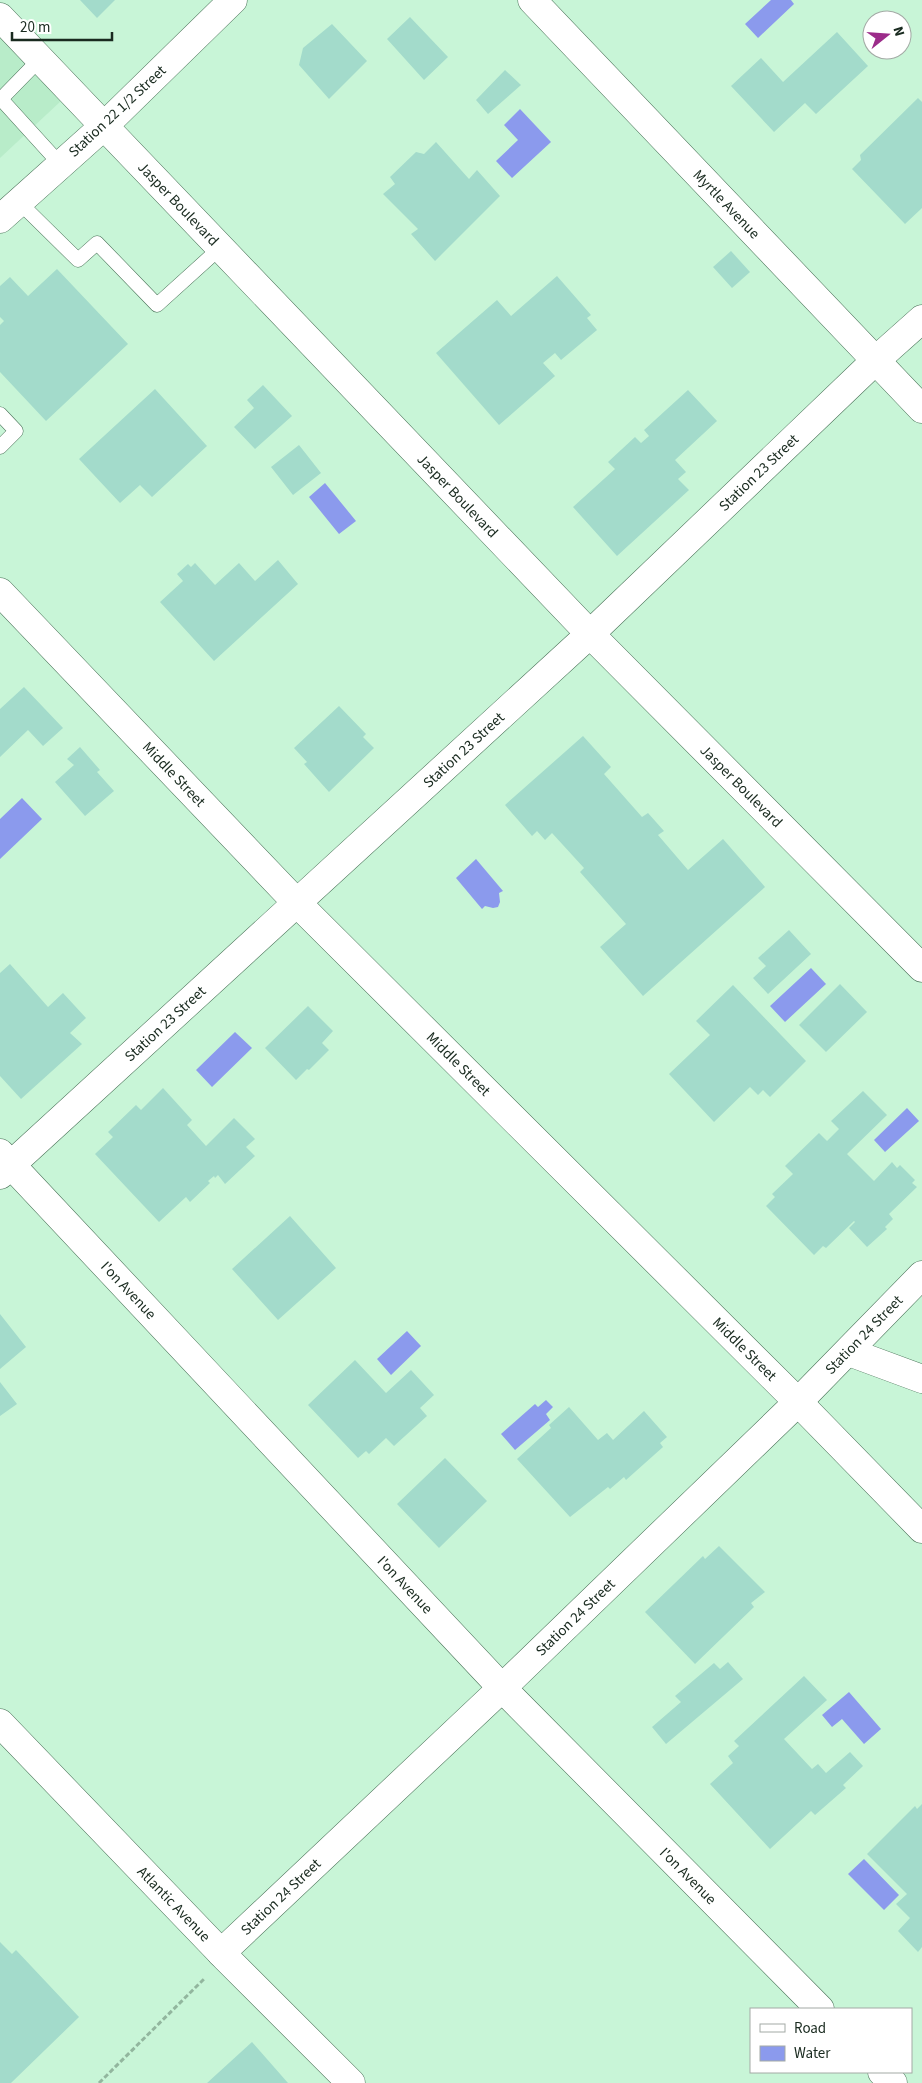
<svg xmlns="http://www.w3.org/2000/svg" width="922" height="2083" font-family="'Source Sans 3',sans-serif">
<rect width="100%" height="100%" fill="#c8f5d7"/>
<!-- built -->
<path fill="#b8ecc9" d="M0 30 62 100 0 158Z"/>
<!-- water -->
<path fill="#8b9aed" d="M771 0H791L794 4 758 38 745 24Z
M520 109 551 142 512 178 496 161 518 140 504 125Z
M325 483 356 521 339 534 309 497Z
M22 798 42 819 0 859V819Z
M476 859 503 891 499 893 500 902 498 907 493 908 485 906 482 909 456 878Z
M811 968 826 984 785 1022 770 1006Z
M235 1032 252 1048 212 1087 196 1070Z
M907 1108 919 1121 885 1152 874 1140Z
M407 1331 421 1346 391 1375 377 1359Z
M546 1400 553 1407 546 1414 550 1420 515 1450 501 1434 535 1404 538 1407Z
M849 1692 881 1729 864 1744 842 1719 832 1727 822 1715Z
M864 1859 899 1895 884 1910 848 1874Z"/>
<!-- building -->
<path fill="#a3dbcb" d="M80 0H115L97 18Z
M410 17 448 57 424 80 387 39Z
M332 24 367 61 329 99 299 65 303 48Z
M837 32 868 66 816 114 805 103 774 132 731 86 761 58 783 82Z
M505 70 521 85 488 114 476 100Z
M918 98 922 102V208L905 224 852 169 861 160 860 155Z
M436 142 469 179 477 170 500 196 435 261 411 234 418 229 383 194 395 184 390 177 416 152 424 154Z
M731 251 750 272 732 288 713 267Z
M57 269 128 344 46 421 0 372V325L4 321 0 317V286L10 277 28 296Z
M557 276 591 315 587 318 597 330 561 360 555 353 543 363 555 376 499 425 436 353 497 300 511 316Z
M263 385 292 416 255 449 234 427 254 408 247 400Z
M155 389 207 446 152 497 140 485 120 503 79 459Z
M688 390 717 421 675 460 686 472 678 479 689 490 617 556 573 507 615 469 608 462 635 437 641 443 649 436 644 430Z
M299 445 321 473 293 495 271 467Z
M278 560 298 584 214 661 160 602 183 581 177 574 188 564 191 567 195 563 215 585 239 563 255 581Z
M24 687 63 728 43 746 28 730 0 757V709Z
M339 706 366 734 363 737 374 748 329 792 304 764 307 762 294 748Z
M583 736 611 767 604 774 642 817 648 813 664 831 658 835 688 870 723 839 765 887 643 996 600 947 626 924 580 872 584 868 552 833 545 840 537 831 532 836 505 805Z
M80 747 100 770 97 772 114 791 85 816 55 782 74 765 67 759Z
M789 930 811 954 768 994 753 978 766 966 758 958Z
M10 964 48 1007 63 993 86 1018 70 1033 82 1044 21 1099 0 1076V973Z
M840 984 867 1012 826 1052 799 1025Z
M733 985 806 1061 770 1097 763 1090 758 1095 750 1087 714 1122 669 1074 710 1035 696 1021Z
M308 1006 333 1031 322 1043 329 1050 309 1070 307 1069 296 1080 265 1048Z
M163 1088 192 1120 187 1125 206 1146 234 1118 255 1139 246 1147 255 1156 225 1184 218 1175 215 1178 214 1176 208 1181 210 1183 190 1202 186 1197 159 1222 95 1154 113 1137 108 1132 136 1105 141 1110Z
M863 1091 887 1115 847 1154 874 1181 892 1162 897 1168 900 1165 915 1180 912 1183 917 1187 889 1214 893 1219 885 1227 887 1229 867 1247 849 1228 855 1222 854 1221 826 1248 823 1246 814 1255 766 1206 775 1197 772 1194 793 1174 785 1166 819 1133 827 1141 839 1129 831 1121Z
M290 1216 336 1268 278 1320 232 1269Z
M0 1314 26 1347 0 1369Z
M355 1360 386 1393 411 1370 434 1395 420 1408 427 1416 394 1446 386 1438 369 1454 366 1451 358 1458 308 1405Z
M0 1382 17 1404 0 1416Z
M569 1407 598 1440 607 1433 613 1440 644 1411 667 1437 660 1443 663 1447 626 1480 624 1477 610 1489 608 1487 570 1517 517 1459 551 1428 549 1425Z
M445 1458 487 1501 439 1548 397 1504Z
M719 1546 765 1592 751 1603 754 1607 695 1664 645 1612 703 1556 705 1559Z
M728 1662 743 1679 666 1744 652 1727 681 1702 675 1696 714 1663 720 1669Z
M804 1676 827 1700 784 1739 812 1769 818 1764 826 1773 850 1752 863 1766 843 1785 846 1788 815 1815 811 1811 770 1849 710 1784 733 1763 728 1756 739 1746 734 1741Z
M922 1804V1947L918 1952 898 1931 910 1918 896 1904 907 1894 867 1854 915 1806 917 1809Z
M0 1942 12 1954 16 1950 79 2017 11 2083H0Z
M252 2042 288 2083H207Z"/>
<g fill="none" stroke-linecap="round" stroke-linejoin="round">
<!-- lane casing -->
<g stroke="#476f55" stroke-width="15">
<path id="lane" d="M1 99 60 164
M0 100 40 59
M19 202 78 260 97 243 157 305 220 248
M0 414 16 431 0 447"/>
</g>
<!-- street casing -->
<g stroke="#476f55" stroke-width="29">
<g id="street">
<path id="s1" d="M532 0 922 409"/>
<path d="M0 17 104 126"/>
<path id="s2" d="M0 1153 502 1688 820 2009"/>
<path id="s3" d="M0 1175 590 634 876 360 922 319"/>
<path d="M849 1352 922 1379"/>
<path id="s4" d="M0 1723 226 1958 351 2083"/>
<path id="s5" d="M221 1953 502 1688 798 1402 922 1275"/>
<path d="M882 2072 893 2083"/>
</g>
</g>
<!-- secondary casing -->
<g stroke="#476f55" stroke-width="29">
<g id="secondary">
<path d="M0 219 104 126"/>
<path id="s6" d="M0 592 297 903 798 1402 922 1529"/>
</g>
</g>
<!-- primary casing -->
<g stroke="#476f55" stroke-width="29">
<g id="primary">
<path id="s7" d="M233 0 104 126 590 634 922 968"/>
</g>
</g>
<!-- path -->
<path stroke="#92b69e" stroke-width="3" stroke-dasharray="5 2.5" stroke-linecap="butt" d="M99 2083 204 1979"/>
<!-- lane -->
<use href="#lane" stroke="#fff" stroke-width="14"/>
<!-- street -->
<use href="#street" stroke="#fff" stroke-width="28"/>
<!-- secondary -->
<use href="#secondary" stroke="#fff" stroke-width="28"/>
<!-- primary -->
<use href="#primary" stroke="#fff" stroke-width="28"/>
</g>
<g text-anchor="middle" stroke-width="5" stroke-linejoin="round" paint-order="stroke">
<!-- street labels -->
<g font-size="15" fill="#192a1f" stroke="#fff">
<text transform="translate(117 111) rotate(-43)" y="5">Station 22 1/2 Street</text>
<text dy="5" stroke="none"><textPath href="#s7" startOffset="288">Jasper Boulevard</textPath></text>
<text dy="5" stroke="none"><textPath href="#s1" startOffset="282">Myrtle Avenue</textPath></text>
<text dy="5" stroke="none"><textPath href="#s3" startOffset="1034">Station 23 Street</textPath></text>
<text dy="5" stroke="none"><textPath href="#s7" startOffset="692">Jasper Boulevard</textPath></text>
<text dy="5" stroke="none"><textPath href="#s3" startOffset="629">Station 23 Street</textPath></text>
<text dy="5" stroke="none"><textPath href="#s6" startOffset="252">Middle Street</textPath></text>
<text dy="5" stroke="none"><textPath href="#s7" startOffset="1098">Jasper Boulevard</textPath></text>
<text dy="5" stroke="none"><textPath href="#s3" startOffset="224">Station 23 Street</textPath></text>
<text dy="5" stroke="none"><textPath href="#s6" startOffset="658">Middle Street</textPath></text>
<text dy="5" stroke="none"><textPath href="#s2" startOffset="188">I'on Avenue</textPath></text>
<text dy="5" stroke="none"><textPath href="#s5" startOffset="892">Station 24 Street</textPath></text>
<text dy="5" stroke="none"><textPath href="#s6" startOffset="1062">Middle Street</textPath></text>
<text dy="5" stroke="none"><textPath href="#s2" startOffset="592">I'on Avenue</textPath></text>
<text dy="5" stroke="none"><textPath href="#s5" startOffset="488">Station 24 Street</textPath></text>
<text dy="5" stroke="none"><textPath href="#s2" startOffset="998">I'on Avenue</textPath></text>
<text dy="5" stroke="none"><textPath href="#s5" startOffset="82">Station 24 Street</textPath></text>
<text dy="5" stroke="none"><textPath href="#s4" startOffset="251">Atlantic Avenue</textPath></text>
</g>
</g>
<!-- legend -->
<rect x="750" y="2008" width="162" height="65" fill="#ffffff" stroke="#a3aaa5"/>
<rect x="760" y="2024" width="25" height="8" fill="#ffffff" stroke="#a3aaa5"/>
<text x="794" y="2033" font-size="15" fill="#192a1f">Road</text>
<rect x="760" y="2046" width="25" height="15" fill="#8b9aed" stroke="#a3aaa5"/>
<text x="794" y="2058" font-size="15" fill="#192a1f">Water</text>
<!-- north arrow -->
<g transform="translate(887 35) rotate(73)"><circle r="24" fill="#ffffff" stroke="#a3aaa5"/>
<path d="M0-4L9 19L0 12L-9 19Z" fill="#9c2c8a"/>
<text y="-8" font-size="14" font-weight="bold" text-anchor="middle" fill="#192a1f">N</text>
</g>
<!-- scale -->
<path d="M12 32v8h100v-8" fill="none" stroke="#192a1f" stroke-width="2.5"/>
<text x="20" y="32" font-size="15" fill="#192a1f" stroke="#ffffff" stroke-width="4" paint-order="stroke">20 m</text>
</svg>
